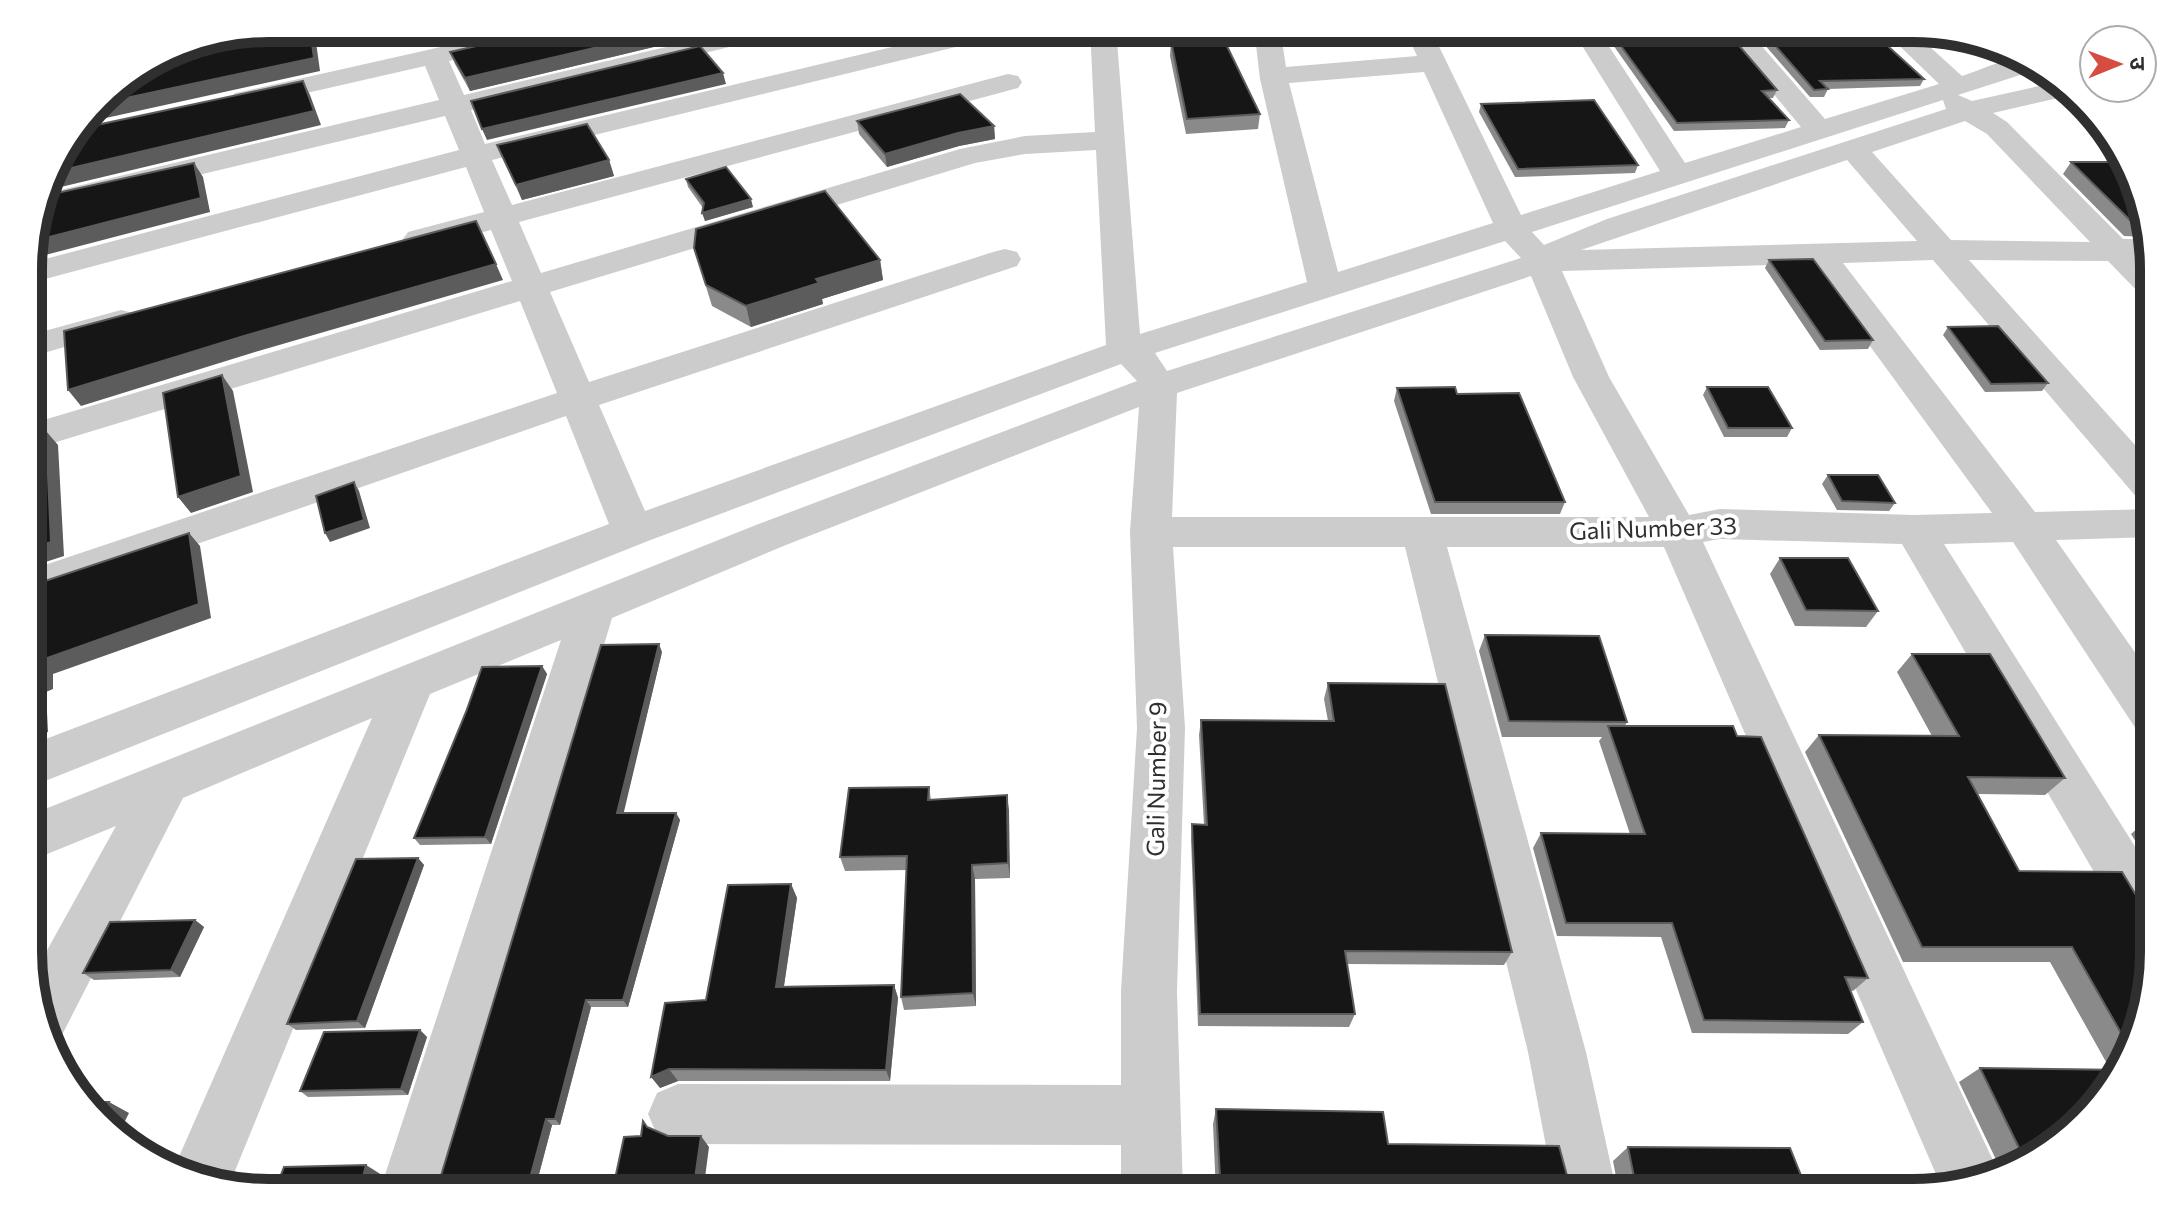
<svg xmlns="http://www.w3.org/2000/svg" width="2182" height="1221" font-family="Commissioner,'Noto Sans Devanagari',sans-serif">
<rect width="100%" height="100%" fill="#fff"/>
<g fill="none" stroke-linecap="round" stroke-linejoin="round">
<!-- minor -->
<path fill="#ccc" fill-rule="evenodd" d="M293 28H343L339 33 254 52 241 44 245 38Z
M746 28H791L787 33 471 110 485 144 972 28H1017L1013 33 492 160 512 205 1008 74 1018 76 1022 82 1018 88 519 222 541 273 960 149 1025 136 1095 132 1090 28H1116L1140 334 1307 282 1260 79 1254 28H1280L1286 67 1417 56 1404 28H1430L1521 215 1660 171 1571 28H1597L1685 163 1801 127 1719 28H1746L1825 119 1939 84 1881 28H1909L1962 76C1987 68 2020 48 2042 68L1958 95 1972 101 2057 82 2071 95 1993 113 2007 122 2123 239H2149L2153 258 2143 259 2153 269V298L2141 295 2108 261 1969 260 2153 465V504L2139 500 1933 260 1843 263 2035 512 2153 509V537L2056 540 2153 678V734L2136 729 2013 542 1944 544 2153 875 2154 949 2135 942 1902 544 1720 539 1703 542 1998 1171 1942 1188 1664 547H1447L1586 1052 1617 1193H1555L1528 1052 1405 547H1173L1185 728 1177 991 1183 1193H1121V1145L678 1144 657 1135 648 1114 657 1093 678 1084 1121 1085V991L1137 728 1130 532 1139 407 786 545 612 618 441 1193H379L561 640 430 694 230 1183 174 1168 372 718 183 798 62 1035 51 1039 30 981 116 826 30 861V815L756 525 1137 381 1121 364 648 541 30 787V745L609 524 566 416 30 602V570L557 393 520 301 30 450V424L512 281 491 230 419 249 408 246 403 239 408 232 484 212 466 167 30 283V263L459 150 445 116 40 213 44 194 439 100 425 66 245 107 235 105 231 99 235 93 245 91 463 42 476 50 472 56 449 61 464 95ZM1424 72 1493 223 1338 272 1289 83ZM1943 100 1946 109 1607 219 1544 245 1532 232ZM1965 121 1987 134 2090 242 1951 240 1872 152ZM1096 150 1106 345 645 511 599 405 1017 266 1021 259 1017 252 1005 249 993 252 589 382 550 292 975 163 1025 154ZM1847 160 1917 241 1581 250ZM1505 241 1521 258 1167 371 1155 353ZM1810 264 1992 513 1914 515 1720 509 1689 515 1609 377 1562 271ZM1531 276 1573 377 1649 517H1172L1177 393Z
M121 310 133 313 138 320 133 327 30 357V335Z"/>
</g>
<!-- wall -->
<path fill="#8a8a8a" d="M554 28H684L687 39 470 91 455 64 450 52Z
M1601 28H1724L1777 90 1773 98H1769L1789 120 1785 128 1674 131Z
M1750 28H1868L1924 79 1920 86 1828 89 1824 97H1810Z
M1171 41 1260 114 1258 129 1186 134 1170 56Z
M1481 104 1638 165 1635 173 1515 177 1479 112Z
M857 121 994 126 995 139 959 146 887 167 859 134Z
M497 145 609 160 614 176 522 200Z
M2071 162H2122L2148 237 2124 236 2063 174Z
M686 179 753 207 705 221 703 208 688 187Z
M694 248 880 260 883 280 822 299 823 304 751 327 712 306Z
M1769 260 1873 340 1868 349 1820 350 1765 268Z
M1948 327 2048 383 2042 391 1985 392 1943 335Z
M1707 387 1792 428 1787 437H1724L1703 395Z
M1397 388 1565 502 1560 514H1431L1394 401Z
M1828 475 1895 503 1889 511 1837 510 1822 484Z
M1780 558 1878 611 1866 627 1795 626 1770 574Z
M1485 635 1627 722 1625 726 1737 736 1868 978 1853 991 1850 990 1863 1022 1848 1034 1692 1033 1661 937 1557 936 1533 848 1541 833 1630 834 1599 741 1602 737H1502L1479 651Z
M662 652 623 813H676L680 820 628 1007H591L560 1125H552L534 1193 437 1189Z
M1912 654 2065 778 2045 795 1978 794 2019 871 2154 967 2122 1072 2034 1160 1999 1171 2001 1170 1959 1082 1980 1068 2110 1069 2050 962H1903L1805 752 1819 735 1932 736 1897 672Z
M542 666 547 674 491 844 420 845 414 838Z
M1328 683 1512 952 1504 965 1347 964 1355 1014 1349 1027 1198 1026 1191 839 1192 824 1204 825 1199 735 1201 720 1328 721 1324 699Z
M929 787 931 800 1007 795 1010 878 975 879 976 1006 904 1010 901 997 907 870 845 871 840 857Z
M2140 826 2154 827V871L2131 834Z
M418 858 424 865 365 1028 296 1030 287 1024Z
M791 884 797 898 784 986 894 985 898 998 890 1081H678L660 1088 706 1000Z
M195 920 204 927 180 977 94 980 83 973Z
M420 1030 427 1037 408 1095 308 1097 300 1091Z
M1216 1109 1569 1183 1617 1182 1613 1161 1628 1147 1808 1193H1216L1213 1124Z"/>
<!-- shaded-wall -->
<path fill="#5c5c5c" d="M269 28H280L210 43 208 40Z
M484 28H527L464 40 461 32Z
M680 28H684L687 39 470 91 465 78Z
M310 29 316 42 320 71 83 123 98 104Z
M723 73 726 84 487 140 482 129Z
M303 81 310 95 321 125 44 191 50 173Z
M994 126 995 139 959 146 887 167 885 154 958 133Z
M609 160 614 176 522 200 516 185Z
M194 163 203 177 210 212 30 259V242Z
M751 199 753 207 705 221 702 213Z
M880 260 883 280 822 299 823 304 751 327 746 306 816 279Z
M496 264 503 280 255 352 81 406 68 390 244 336Z
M222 375 233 391 253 492 191 513 178 497Z
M46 431 58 445 64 556 30 567V549Z
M354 482 359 491 370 528 330 542 325 533Z
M189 533 200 546 211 618 53 674V689L46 692 48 732 30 738 31 679 39 661Z
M659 644 662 652 622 820 617 813Z
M542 666 547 674 491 844 485 837Z
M1007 795 1009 810 1010 878 1008 863Z
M676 813 680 820 628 1007 623 1000Z
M418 858 424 865 365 1028 357 1021Z
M972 865 975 879 976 1006 973 993Z
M791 884 797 898 782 999 776 987Z
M195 920 204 927 180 977 171 970Z
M33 945 43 952 30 973V949Z
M894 985 898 998 890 1081 886 1070Z
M586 1000 591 1007 560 1125 555 1119Z
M420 1030 427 1037 408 1095 401 1089Z
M669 1069 678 1081 660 1088 651 1077Z
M109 1102 129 1113 119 1133 101 1116Z
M546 1119 552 1125 534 1193H526Z
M701 1136 709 1147 703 1193H693Z
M366 1165 382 1175 378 1188 385 1193H372L361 1185Z"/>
<!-- building -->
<path fill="#161616" stroke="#5c5c5c" stroke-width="2" d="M459 28H484L461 32Z
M554 28H680L465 78 450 52Z
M1608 28H1724L1777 90 1762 91 1789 120 1677 123Z
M1760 28H1868L1924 79 1820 81 1828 89 1814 90Z
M310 29 314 58 98 104 110 88 157 59Z
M1224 40 1260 114 1187 119 1171 41Z
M700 46 723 73 482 129 471 101Z
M303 81 314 111 50 173 53 162 78 129Z
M960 94 994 126 958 133 885 154 857 121Z
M1594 100 1638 165 1518 169 1481 104Z
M587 124 609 160 516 185 497 145Z
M2071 162H2122L2143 224 2133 223Z
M194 163 201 198 30 242 43 196Z
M726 167 751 199 702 213 704 203 686 179Z
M825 191 880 260 816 279 819 283 746 306 706 285 694 248 696 229Z
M476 221 496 264 244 336 68 390 64 331Z
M1813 259 1873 340 1825 341 1769 260Z
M1998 326 2048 383 1991 384 1948 327Z
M222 375 241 476 178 497 163 393Z
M1455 387 1457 394 1519 393 1565 502H1435L1397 388Z
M1707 387H1768L1792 428H1728Z
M46 431 51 542 30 549V434Z
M1828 475H1878L1895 503 1842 501Z
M354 482 364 520 325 533 316 496Z
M189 533 199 604 39 661V676L31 679 33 719 30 720V586Z
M1780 558H1848L1878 611 1806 610Z
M1485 635 1599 636 1627 722 1509 721Z
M659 644 617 813H676L623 1000H586L555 1119H546L526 1193H429V1191L437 1189 601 645Z
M1912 654H1990L2065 778 1968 777 2019 871 2122 872 2154 925V967L2129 1047 2072 947H1922L1819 735 1959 736Z
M542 666 485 837 414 838 466 712 482 667Z
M1328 683 1445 684 1512 952 1345 951 1355 1014H1200L1192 824 1207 825 1201 720 1334 721Z
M1608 726H1733L1737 736 1761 737 1868 978 1845 977 1863 1022 1704 1020 1672 923H1566L1541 833 1645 834Z
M929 787 928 800 1007 795 1008 863 972 865 973 993 901 997 907 856 840 857 849 788Z
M2140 826 2154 827V848Z
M418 858 357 1021 287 1024 356 859Z
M791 884 776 987 894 985 886 1070 669 1069 651 1077 665 1003 706 1000 728 885Z
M195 920 171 970 83 973 110 922Z
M420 1030 401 1089 300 1091 324 1032Z
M1980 1068 2123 1070 2122 1072 2034 1160 2016 1166 2015 1164 2024 1158Z
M86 1102H109L101 1116Z
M1216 1109 1383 1112 1388 1144 1559 1146 1569 1183 1635 1182 1628 1147 1790 1148 1808 1193H1221Z
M643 1121 647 1127 668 1136H701L693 1193H612L624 1137 641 1136Z
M366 1165 361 1185 375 1186 372 1193H274L284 1167Z"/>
<g text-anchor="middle" stroke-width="8" stroke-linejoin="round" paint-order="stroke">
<!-- street labels -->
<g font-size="24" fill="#2f2f2f" stroke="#fff">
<text transform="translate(1653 529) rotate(-2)" y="8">Gali Number 33</text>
<text transform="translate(1157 779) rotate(-89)" y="8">Gali Number 9</text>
</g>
</g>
<!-- crop -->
<path d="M0 0H2182V1221H0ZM269 42H1913A227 227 0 0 1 2140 269V952A227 227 0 0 1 1913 1179H269A227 227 0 0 1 42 952V269A227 227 0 0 1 269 42Z" fill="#fff" fill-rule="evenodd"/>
<path fill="none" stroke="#2f2f2f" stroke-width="10" d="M269 42H1913A227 227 0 0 1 2140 269V952A227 227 0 0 1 1913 1179H269A227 227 0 0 1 42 952V269A227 227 0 0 1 269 42Z"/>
<!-- north arrow -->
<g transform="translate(2118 64) rotate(89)"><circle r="38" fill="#ffffff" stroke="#acacac" stroke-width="2"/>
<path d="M0-6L14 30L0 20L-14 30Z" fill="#d74c40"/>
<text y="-12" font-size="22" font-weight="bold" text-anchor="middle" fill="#2f2f2f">उ</text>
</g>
</svg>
